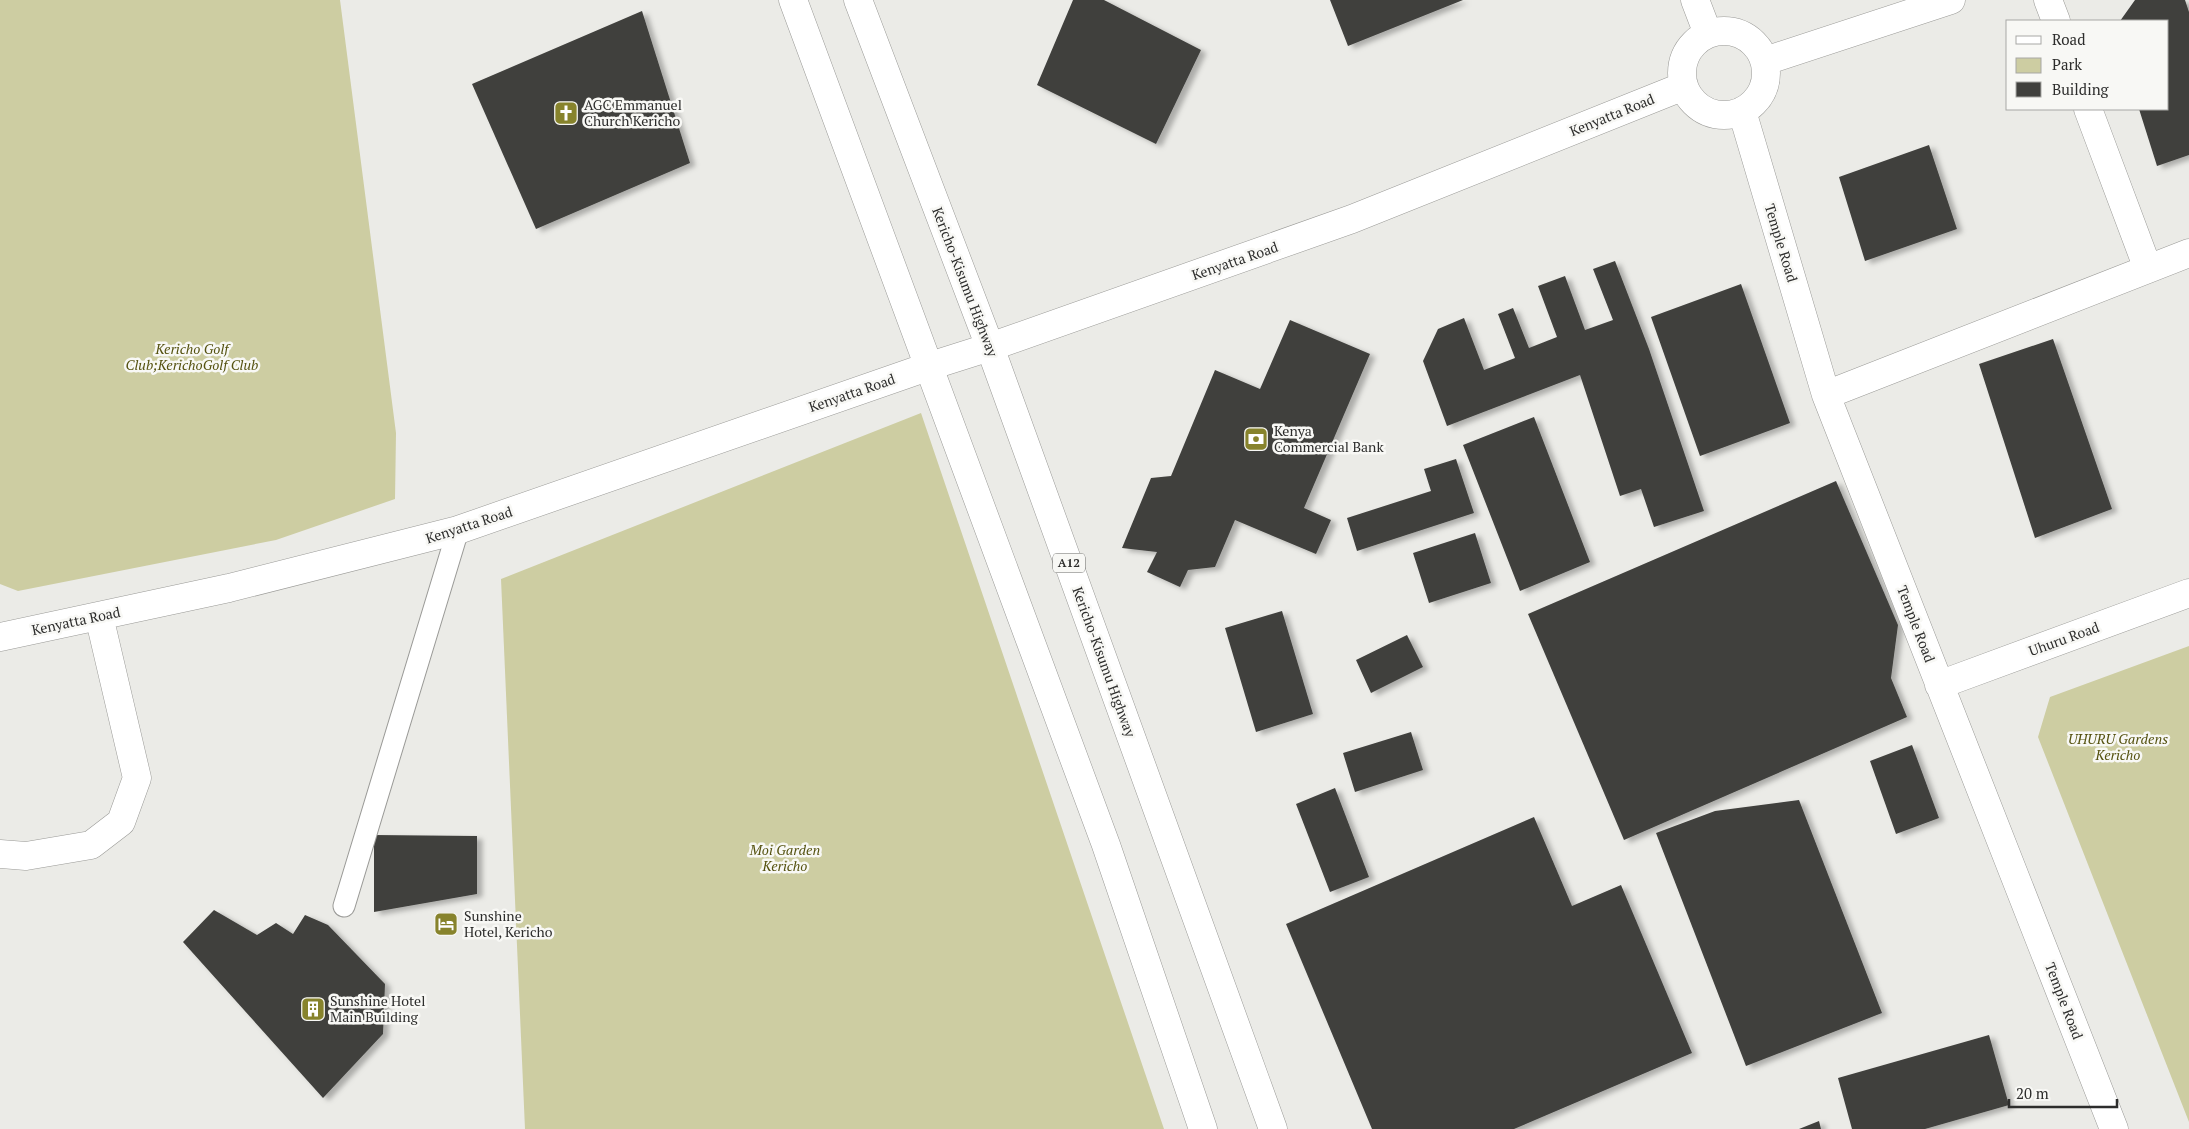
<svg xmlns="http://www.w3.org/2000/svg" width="2189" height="1129" font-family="'PT Serif',serif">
<defs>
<filter id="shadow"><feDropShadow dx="5.5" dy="3" stdDeviation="2.5" flood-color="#0004"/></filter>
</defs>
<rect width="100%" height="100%" fill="#ebebe7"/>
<!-- green -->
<path fill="#cdcda2" d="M0 0H340L396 433 395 499 276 540 18 591 0 584Z
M921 413 1164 1129H525L501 579Z
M2189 646V1122L2038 737 2050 697Z"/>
<!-- building -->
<path fill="#40403d" filter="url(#shadow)" d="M1073 0H1104L1201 50 1156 144 1037 85Z
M1330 0H1463L1348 46Z
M2135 0H2185L2189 12V155L2157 166 2139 109H2168V21H2120Z
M642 11 690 163 536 229 472 84Z
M1929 145 1957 229 1865 261 1839 177Z
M1615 261 1649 349 1704 511 1654 527 1641 489 1620 496 1580 375 1447 426 1423 361 1438 329 1464 318 1484 370 1515 358 1498 314 1513 308 1529 348 1557 337 1538 286 1565 276 1585 330 1613 320 1593 269Z
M1741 284 1790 423 1700 456 1651 317Z
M1290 320 1370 354 1304 508 1331 520 1316 554 1235 520 1215 567 1188 570 1180 587 1147 572 1157 552 1122 548 1151 478 1171 476 1215 370 1260 389Z
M2053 339 2112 509 2035 538 1979 364Z
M1534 417 1590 562 1520 591 1463 445Z
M1456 459 1474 513 1357 551 1347 518 1431 491 1424 469Z
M1836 481 1898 625 1891 678 1907 717 1624 840 1528 614Z
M1475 533 1491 583 1429 603 1413 553Z
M1282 611 1313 714 1256 732 1225 628Z
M1407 635 1423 667 1371 693 1356 660Z
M1411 732 1423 770 1355 792 1343 753Z
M1912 745 1939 818 1896 834 1870 761Z
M1335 788 1369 877 1330 892 1296 804Z
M1799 800 1882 1013 1746 1066 1656 833 1715 811Z
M1534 817 1572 906 1621 885 1692 1053 1514 1129H1372L1286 924Z
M374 835 477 836V894L374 912Z
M214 910 257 935 276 923 293 934 305 915 328 925 385 984 383 1034 323 1098 183 942Z
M1989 1035 2009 1105 1925 1129H1852L1838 1078Z
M1819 1121 1821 1129H1799Z"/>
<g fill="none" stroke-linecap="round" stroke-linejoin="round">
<!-- service casing -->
<g stroke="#9a9a97" stroke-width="23">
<path id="service" d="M344 906 458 530"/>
</g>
<!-- minor casing -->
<g stroke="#9a9a97" stroke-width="29">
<path id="minor" d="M1695 0 1708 34
M2048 0 2056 21
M1682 73a42 42 0 1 1 84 0a42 42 0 1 1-84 0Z
M1765 61 1951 0
M2088 109 2148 269
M1742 111 1826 395 2114 1129
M1826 395 2189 253
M0 637 229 588 458 530 930 366 990 347 1352 219 1684 86
M1939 685 2189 593
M0 854 26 856 91 845 121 822 137 778 99 616"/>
</g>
<!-- trunk casing -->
<g stroke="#9a9a97" stroke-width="29">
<path id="trunk" d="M793 0 1106 845 1203 1129
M858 0 990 347 1273 1129"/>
</g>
<!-- service -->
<use href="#service" stroke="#fff" stroke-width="21"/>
<!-- minor -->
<use href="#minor" stroke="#fff" stroke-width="28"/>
<!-- trunk -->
<use href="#trunk" stroke="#fff" stroke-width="28"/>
</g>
<!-- icons -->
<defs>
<g id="church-square" transform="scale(1.25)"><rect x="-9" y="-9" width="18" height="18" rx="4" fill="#87832c" stroke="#f8f8f5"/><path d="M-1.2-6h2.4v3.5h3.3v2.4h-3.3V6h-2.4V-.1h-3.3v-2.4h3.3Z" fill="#fff"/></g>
<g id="bank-square" transform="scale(1.25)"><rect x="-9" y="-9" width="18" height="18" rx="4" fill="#87832c" stroke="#f8f8f5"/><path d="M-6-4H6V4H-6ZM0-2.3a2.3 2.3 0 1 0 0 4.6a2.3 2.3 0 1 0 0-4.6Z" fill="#fff"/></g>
<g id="hotel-square" transform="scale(1.25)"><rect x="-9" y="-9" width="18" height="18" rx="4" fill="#87832c" stroke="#f8f8f5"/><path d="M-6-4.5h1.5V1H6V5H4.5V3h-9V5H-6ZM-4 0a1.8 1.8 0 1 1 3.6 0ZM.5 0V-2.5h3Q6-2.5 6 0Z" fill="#fff"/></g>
<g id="building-square" transform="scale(1.25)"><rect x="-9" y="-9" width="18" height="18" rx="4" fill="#87832c" stroke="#f8f8f5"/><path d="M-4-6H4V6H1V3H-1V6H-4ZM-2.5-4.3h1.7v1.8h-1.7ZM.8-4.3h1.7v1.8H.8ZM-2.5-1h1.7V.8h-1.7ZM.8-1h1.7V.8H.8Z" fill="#fff"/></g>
</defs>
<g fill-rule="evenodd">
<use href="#church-square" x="566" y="113"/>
<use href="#bank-square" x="1256" y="439"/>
<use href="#hotel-square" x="446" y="924"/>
<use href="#building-square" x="313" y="1009"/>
</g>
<g text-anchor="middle" stroke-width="5" stroke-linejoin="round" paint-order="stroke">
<!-- shield labels -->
<rect fill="#f8f8f5" stroke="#6a6a68" stroke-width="1" x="1053" y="553.5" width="32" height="19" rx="4"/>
<g font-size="12" font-weight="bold" fill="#2d2d2c">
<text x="1069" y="567">A12</text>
</g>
<!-- poi labels -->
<g font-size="14" fill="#2d2d2c" stroke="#f8f8f5" text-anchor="start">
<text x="584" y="110">AGC Emmanuel<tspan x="584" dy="16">Church Kericho</tspan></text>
<text x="1274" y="436">Kenya<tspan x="1274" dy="16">Commercial Bank</tspan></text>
<text x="464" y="921">Sunshine<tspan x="464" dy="16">Hotel, Kericho</tspan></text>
<text x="330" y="1006">Sunshine Hotel<tspan x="330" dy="16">Main Building</tspan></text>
</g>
<!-- street labels -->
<g font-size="14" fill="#2d2d2c" stroke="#f8f8f5">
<text transform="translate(1612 115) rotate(-22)" y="5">Kenyatta Road</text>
<text transform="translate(1781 243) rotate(73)" y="5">Temple Road</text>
<text transform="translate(1235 261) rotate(-19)" y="5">Kenyatta Road</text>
<text transform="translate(965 282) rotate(69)" y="5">Kericho-Kisumu Highway</text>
<text transform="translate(852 393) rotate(-19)" y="5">Kenyatta Road</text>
<text transform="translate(469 525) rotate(-18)" y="5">Kenyatta Road</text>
<text transform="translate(76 621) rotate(-12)" y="5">Kenyatta Road</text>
<text transform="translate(1916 624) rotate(69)" y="5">Temple Road</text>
<text transform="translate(2064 639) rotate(-20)" y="5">Uhuru Road</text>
<text transform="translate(1104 662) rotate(70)" y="5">Kericho-Kisumu Highway</text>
<text transform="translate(2064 1001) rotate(69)" y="5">Temple Road</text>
</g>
<!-- park labels -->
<g font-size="14" font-style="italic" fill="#555210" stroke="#f8f8f5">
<text x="192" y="354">Kericho Golf<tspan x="192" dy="16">Club;KerichoGolf Club</tspan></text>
<text x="2118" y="744">UHURU Gardens<tspan x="2118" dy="16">Kericho</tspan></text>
<text x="785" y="855">Moi Garden<tspan x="785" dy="16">Kericho</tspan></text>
</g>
</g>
<!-- legend -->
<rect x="2006" y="20" width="162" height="90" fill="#f8f8f5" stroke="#a7a7a5"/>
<rect x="2016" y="36" width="25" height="8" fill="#ffffff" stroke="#a7a7a5"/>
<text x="2052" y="45" font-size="15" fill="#2d2d2c">Road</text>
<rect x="2016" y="58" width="25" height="15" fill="#cdcda2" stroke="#a7a7a5"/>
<text x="2052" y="70" font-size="15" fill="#2d2d2c">Park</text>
<rect x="2016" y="82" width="25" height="15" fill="#40403d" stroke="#a7a7a5"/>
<text x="2052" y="95" font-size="15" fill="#2d2d2c">Building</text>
<!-- scale -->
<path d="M2009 1099v8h108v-8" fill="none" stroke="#2d2d2c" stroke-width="2.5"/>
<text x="2016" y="1099" font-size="15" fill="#2d2d2c" stroke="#f8f8f5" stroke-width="4" paint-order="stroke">20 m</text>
</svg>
